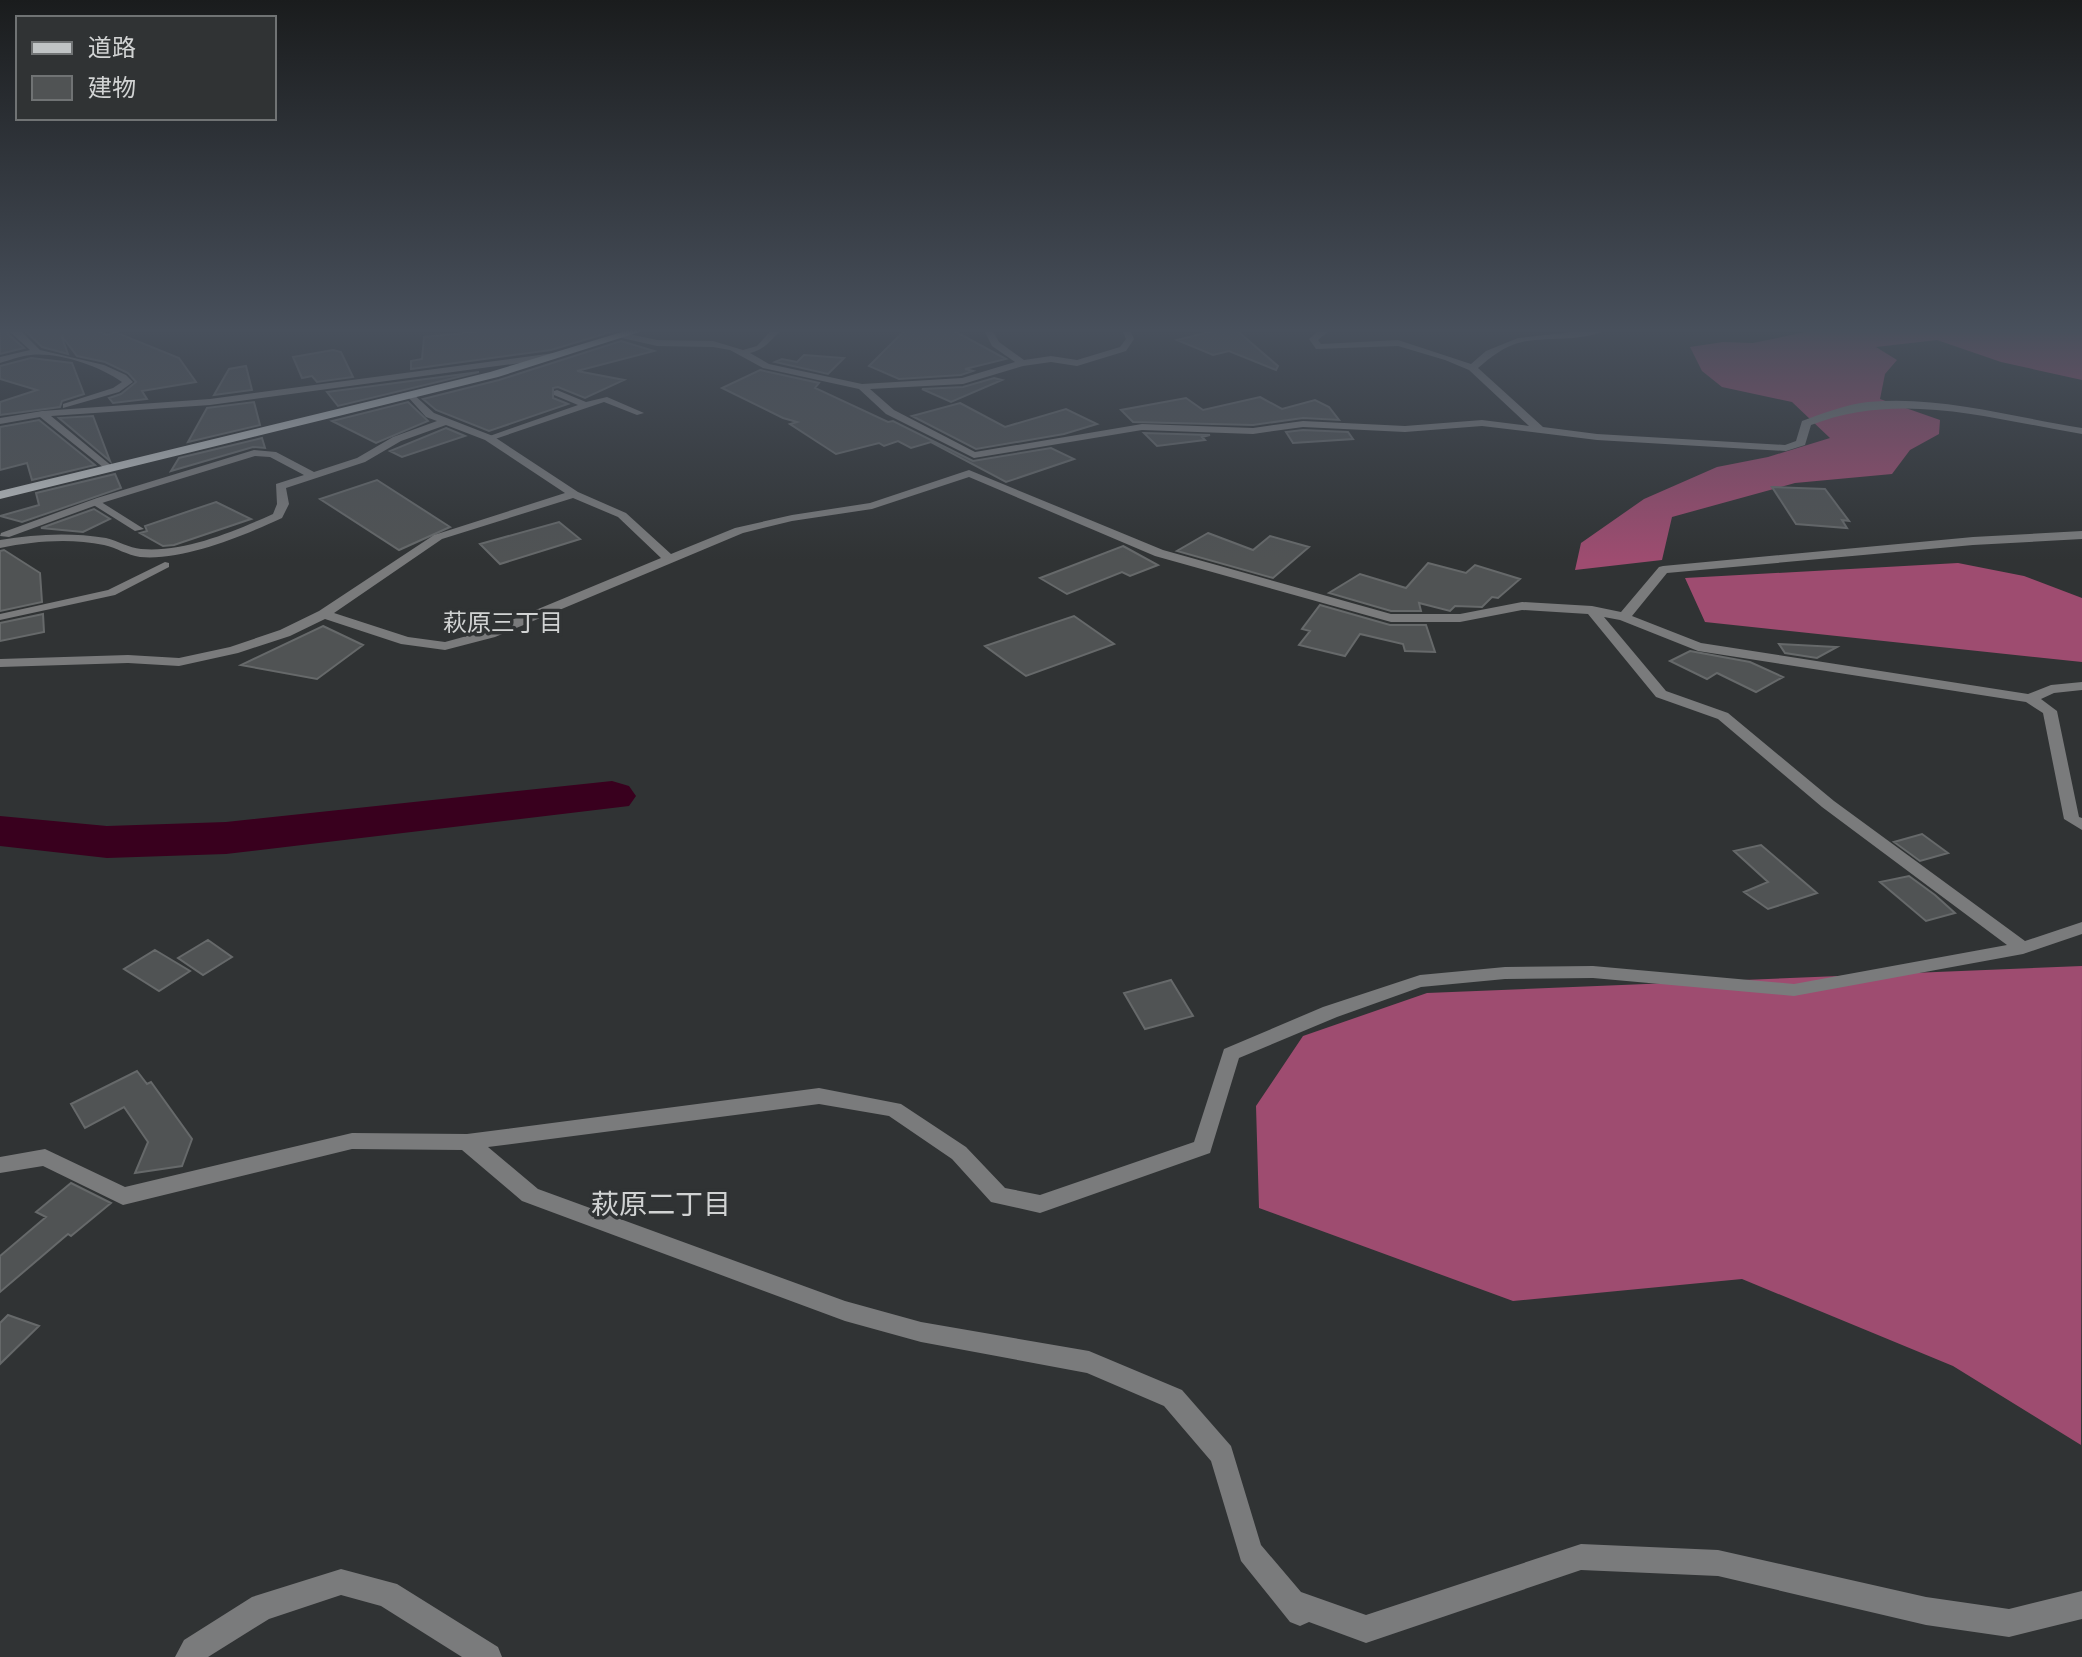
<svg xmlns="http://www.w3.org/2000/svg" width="2082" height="1657" font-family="'PT Sans','Noto Sans JP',sans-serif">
<rect width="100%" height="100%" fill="#303334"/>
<!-- forest -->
<path fill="#9e4c70" d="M1825 328H2082V380L2001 362 1937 340 1876 347 1897 360 1885 374 1880 399 1940 420 1939 434 1910 450 1892 474 1795 483 1672 517 1662 560 1575 570 1581 543 1644 499 1717 467 1768 457 1830 438 1792 402 1722 387 1702 371 1690 347 1723 342 1753 343Z
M1958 563 2024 576 2082 598V662L1705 622 1685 578Z
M2082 966 2081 1445 1953 1366 1742 1279 1513 1301 1259 1208 1256 1106 1303 1036 1427 993Z"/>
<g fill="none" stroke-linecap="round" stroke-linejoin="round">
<!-- river -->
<path fill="#39001e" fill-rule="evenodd" d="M612 781 629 786 636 796 629 806 226 854 107 858 0 846V816L107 826 226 822Z"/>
</g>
<!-- building -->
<path fill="#505354" stroke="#66696a" stroke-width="2" d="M0 328H7L8 334 24 348 0 354Z
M22 328H91L107 335 115 332 179 358 196 382 142 391 147 399 113 403 109 398 121 394 136 382 128 373 105 362 77 356 61 335 68 354 42 347Z
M473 328H608L614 331 551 350 411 369V361L422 359 424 337 475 332Z
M907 328H949L1006 359 965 369 973 371 961 375 899 379 869 366Z
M1225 328H1234L1278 366 1276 370 1229 351 1213 355 1177 340Z
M621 341 654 351 577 371 624 380 585 398 558 387 553 388V398L568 404 489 431 436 410 423 399 499 380Z
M333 350 341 352 353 377 317 382 312 376 302 378 293 357Z
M804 355 844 358 828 374 775 362 782 359 797 362Z
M31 358 72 363 84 394 62 401 60 407 0 415V402L37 390 0 379V366Z
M246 366 252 390 214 395 229 369Z
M760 370 819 383 815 388 888 422 893 421 973 461 1051 448 1074 459 1006 482 931 442 911 448 898 441 884 446 879 443 836 454 790 424 797 422 783 418 722 388Z
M479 372 338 406 327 392Z
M994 378 1002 380 951 402 922 389 963 387Z
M1260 397 1282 409 1315 400 1329 407 1339 420 1303 418 1253 425 1133 422 1121 410 1186 398 1203 410Z
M254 402 260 425 188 442 207 408Z
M408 402 428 421 376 443 332 421Z
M960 403 1005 427 1066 409 1097 424 1064 434 976 449 912 416Z
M93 416 110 461 59 418Z
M39 420 95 465 32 480 27 463 0 470V427Z
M446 428 465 436 402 457 390 451Z
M1303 430 1348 432 1353 439 1293 443 1286 432Z
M1144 433 1210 435 1202 437 1205 440 1157 446Z
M262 438 265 448 253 447 171 471 179 458Z
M115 474 121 488 22 522 0 516 39 505 36 493Z
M377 480 450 527 399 550 320 499Z
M1772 487 1825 489 1849 521 1842 520 1847 528 1796 524Z
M216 502 251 519 174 545 163 546 140 533 147 531 145 526Z
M94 509 110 519 83 532 41 528Z
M559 522 580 539 500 564 480 544Z
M1208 533 1253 550 1270 536 1309 547 1273 578 1177 551Z
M1123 546 1158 565 1130 576 1122 572 1067 594 1040 578Z
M4 550 40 573 42 602 0 611V551Z
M1428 563 1466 573 1475 565 1520 579 1498 598 1492 597 1482 607 1455 606 1450 611 1419 603 1421 611H1391L1329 593 1360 574 1406 588Z
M1320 605 1390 625H1426L1435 652 1405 651 1403 644 1360 634 1345 656 1299 645 1310 631 1302 629Z
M43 614 44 632 0 641V623Z
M1074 616 1114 644 1026 676 985 646Z
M323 626 363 645 317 679 241 665Z
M1779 644 1837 647 1817 658 1785 653Z
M1690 651 1750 662 1783 677 1756 692 1717 673 1707 679 1670 661Z
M1922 834 1948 853 1920 861 1894 842Z
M1761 845 1817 893 1768 909 1744 892 1768 882 1734 851Z
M1909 876 1935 895 1955 913 1926 921 1880 882Z
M208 940 232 957 203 975 178 958Z
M155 950 190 971 159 991 124 969Z
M1171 980 1193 1016 1145 1029 1124 993Z
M137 1071 147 1084 151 1082 192 1139 182 1166 135 1173 148 1142 124 1107 85 1128 71 1104Z
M71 1183 111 1203 71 1236 68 1234 0 1292V1256L46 1217 36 1212Z
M8 1315 39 1326 0 1364V1323Z"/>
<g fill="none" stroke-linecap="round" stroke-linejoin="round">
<!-- service -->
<path fill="#7a7b7c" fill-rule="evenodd" d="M557 390 586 402 607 397 644 413 637 415 604 402 492 440 484 438 578 405 554 395V391Z
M92 500H98L144 529 135 531 92 504Z
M165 562 169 563V567L115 595 0 620V614L108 590Z"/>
<!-- minor -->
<path fill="#7a7b7c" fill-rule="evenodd" d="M10 328H18L40 350 104 365 126 375 133 382 119 392 63 408V404L113 388 122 382C99 366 59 352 31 355 20 356 10 360 0 363V357L30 350 10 332Z
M619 328H627L629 334 657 340 713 341 743 350 757 346 773 328H784C771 338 767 349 750 353L769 364 862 384 962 378 1015 362 992 346 983 328H991L999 342 1024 360 1051 356 1077 360 1120 347 1126 339 1121 328H1129L1134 339 1126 351 1077 366 1051 362 1023 366 963 384 870 389 894 410 975 452 1142 424 1253 428 1303 421 1405 426 1482 420 1529 426 1469 370 1445 360 1398 346 1316 349 1309 339 1322 328H1332L1318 340 1321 344 1398 340 1471 364 1486 351 1518 338 1610 328C1583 343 1551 336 1522 342 1504 346 1491 357 1478 368L1543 427 1597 434 1785 445 1796 441 1802 421C1824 413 1844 405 1868 402 1939 395 2012 417 2082 428V434C1991 419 1900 390 1811 425L1805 445 1786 451 1597 440 1482 426 1405 432 1303 427 1253 434 1142 430 974 458 886 414 859 389 763 368 730 350 713 347 657 346 622 338Z
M554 353 557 354V358L210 405 51 416 113 467 114 469 109 472 40 417 0 424V418L42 411 210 399Z
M411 392 434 413 493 436 578 492 626 513 671 554 735 528 792 515 870 503 969 470 1163 550 1391 614H1460L1522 602 1592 606 1621 612 1659 567 1663 566 1973 537 2082 531V539L1973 545 1667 573 1632 616 1701 643 2028 694 2051 685 2082 682V690L2054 693 2041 699 2057 711 2079 817 2082 818V830L2064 819 2043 713 2026 702 1698 651 1620 620 1604 617 1666 691 1728 713 1834 801 2025 941 2082 922V934L2023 954 1794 996 1593 978 1505 979 1421 987 1337 1017 1239 1058 1210 1153 1040 1213 991 1202 952 1159 889 1116 819 1104 488 1147 538 1189 845 1301 921 1322 1089 1351 1182 1390 1231 1446 1261 1545 1301 1592 1366 1615 1581 1544 1718 1550 1926 1597 2009 1609 2082 1591V1619L2009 1637 1926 1625 1718 1576 1581 1570 1366 1643 1309 1622 1300 1626 1290 1622 1241 1561 1211 1461 1164 1406 1087 1373 921 1342 845 1321 522 1201 462 1150 352 1149 123 1205 43 1166 0 1173V1157L45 1149 125 1187 352 1133 467 1134 819 1088 901 1104 966 1147 1005 1188 1040 1195 1194 1142 1224 1049 1323 1007 1420 975 1505 967 1593 966 1794 984 2007 945 1822 807 1718 719 1656 697 1588 614 1522 610 1460 622H1391L1155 556 969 477 872 509 792 521 743 533 495 637 445 650 401 644 325 619 290 636 238 653 179 666 128 663 0 667V659L128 655 179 658 230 647 280 630 319 611 434 535 565 493 485 440 446 425 401 441 365 462 286 488 289 504 282 518C243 536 183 561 140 557 127 555 117 548 104 545 70 538 34 541 0 548V540C35 534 70 532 106 538 118 541 129 548 141 549 184 553 235 531 273 514L277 504 276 484 304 475 270 457 255 456 105 502 9 537 0 536 1 533 97 498 254 450 276 452 314 472 357 458 393 437 437 421 426 417 408 397 406 395ZM573 498 618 517 661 558 485 631 445 642 408 637 334 613 442 539Z
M341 1569 397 1584 498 1647 502 1657H462L381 1606 341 1595 269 1619 208 1657H175L184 1640 252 1597Z"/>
<!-- primary -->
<path fill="#c0c4c5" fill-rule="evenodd" d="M635 328H652L498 377 0 499V491L490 372Z"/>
</g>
<!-- sky -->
<linearGradient id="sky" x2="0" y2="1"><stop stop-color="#1a1c1d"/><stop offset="0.59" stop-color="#48505c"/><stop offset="1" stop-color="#48505c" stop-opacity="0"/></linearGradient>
<rect width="2082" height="560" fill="url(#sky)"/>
<g text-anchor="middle" stroke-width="7" stroke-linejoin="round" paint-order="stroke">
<!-- neighbourhood labels -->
<g font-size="24" fill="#d1d3d3" stroke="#303334">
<text x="503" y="631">萩原三丁目</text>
</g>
<!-- near-neighbourhood labels -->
<g font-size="28" fill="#d1d3d3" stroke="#303334">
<text x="661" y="1214">萩原二丁目</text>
</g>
</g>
<!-- legend -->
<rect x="16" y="16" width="260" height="104" fill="#303334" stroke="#707374" stroke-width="2"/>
<rect x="32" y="42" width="40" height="12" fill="#c0c4c5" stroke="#707374" stroke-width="2"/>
<text x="88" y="56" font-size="24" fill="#d1d3d3">道路</text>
<rect x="32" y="76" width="40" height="24" fill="#505354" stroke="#707374" stroke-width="2"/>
<text x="88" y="96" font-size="24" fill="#d1d3d3">建物</text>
</svg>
